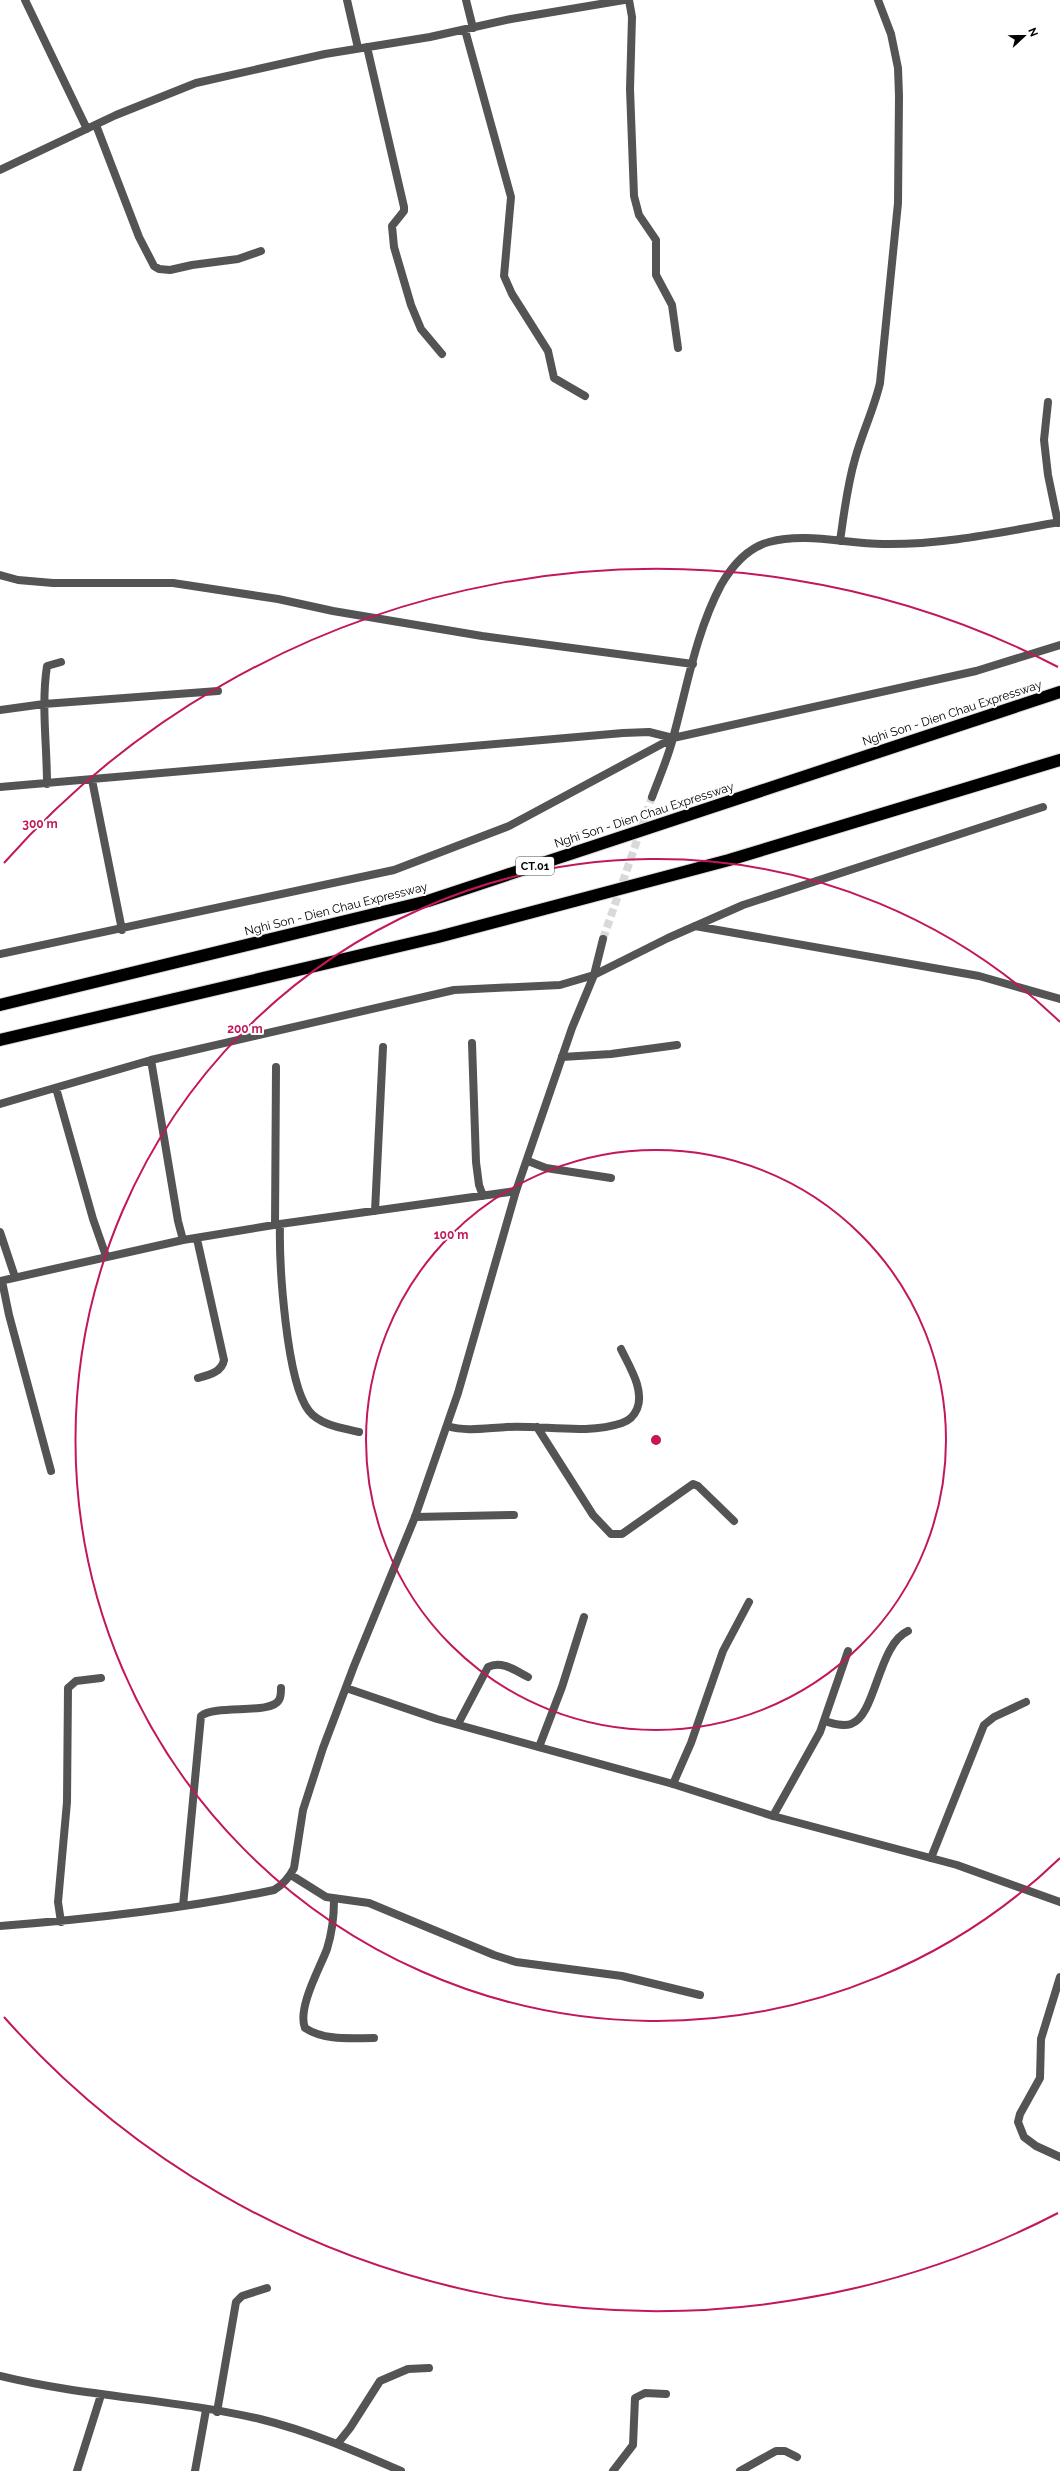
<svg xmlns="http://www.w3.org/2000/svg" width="1060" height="2471" font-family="Raleway,sans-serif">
<rect width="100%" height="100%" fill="#fff"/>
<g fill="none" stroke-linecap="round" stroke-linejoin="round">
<!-- minor-tunnel -->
<path stroke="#d9d9d9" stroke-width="8" stroke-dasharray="8 4" stroke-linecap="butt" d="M603 939 652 797"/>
<!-- motorway casing -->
<g stroke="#dbdbdb" stroke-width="14">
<path id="motorway" d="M0 1005 428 901 1060 692
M0 1040 438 937 729 860 1060 760"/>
</g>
<!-- service -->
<path stroke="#545454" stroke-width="8" d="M1048 402 1044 440 1048 475 1058 523
M562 1057 611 1054 677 1045
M528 1161 546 1168 611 1178
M415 1517 514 1515
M824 1721C833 1723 842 1727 851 1724 876 1716 878 1644 908 1631
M458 1724 488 1667C502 1660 516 1671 528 1677
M539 1747 562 1687 584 1617
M673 1784 691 1743 723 1651 749 1602
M773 1816 820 1732 848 1651
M931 1858 984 1725 994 1717 1026 1702
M334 1900C334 1916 332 1933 327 1949 320 1968 297 2008 305 2028 325 2041 351 2038 374 2038
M217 2412 236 2302 242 2296 267 2288
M338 2443 350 2428 380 2381 408 2369 429 2368
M195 2471 206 2410
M613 2471 633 2445 635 2398 645 2393 666 2394
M740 2471 776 2451H785L797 2457"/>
<!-- minor -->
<path stroke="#545454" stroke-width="8" d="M25 0 87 129
M347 0 358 48
M466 0 473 28
M629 0 632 17 630 89 634 196 639 215 656 240V275L672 305 678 348
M465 30 511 197 504 276 512 294 548 351 554 378 585 396
M367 47 404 207V211L392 226 394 247 411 305 421 329 442 354
M96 125 139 237 154 266 159 269 170 270 192 265 238 259 261 251
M0 170 116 115 196 83 325 54 430 37 511 19 624 0
M840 541C844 514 847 486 855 459 862 433 874 409 880 383L898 203 899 96 898 68 891 34 878 0
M0 575 18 580 53 583H173L278 599 333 611 482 636 693 664
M0 710 44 704 218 691
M92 780 122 930
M47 784C47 744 41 705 47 666L61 662
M0 787 623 733 649 732 673 738
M652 797C659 778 668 758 673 738 687 687 696 632 721 585 732 566 747 548 769 542 806 532 846 544 883 544 943 545 1002 532 1060 522
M695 926 979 976 1060 999
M0 954 394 870 509 826 673 738 976 671 1060 645
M472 1043 476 1162 479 1185 483 1196
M151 1060 178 1221 183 1240
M56 1088 93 1219 106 1256
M0 1104 151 1060 454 990 560 985 594 975 668 938 743 905 1043 807
M375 1211 383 1047
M280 1224C279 1263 286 1382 309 1411 320 1425 342 1428 359 1432
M275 1225 276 1067
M0 1232 15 1277
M197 1239 224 1360C222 1372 209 1375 198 1378
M0 1281 183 1240 280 1224 516 1191
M2 1281 9 1315 51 1471
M447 1426C467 1432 486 1428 507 1427 543 1425 587 1435 622 1423 628 1421 634 1416 637 1409 645 1390 629 1366 621 1349
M537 1427 593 1515 611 1534H622L693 1484 698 1486 734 1521
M346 1688 437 1719 673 1784 773 1816 957 1865 1060 1902
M291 1875 326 1897 369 1903 494 1955 516 1962 622 1976 700 1995
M183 1906 201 1716C216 1704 271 1715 279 1700 281 1697 281 1692 281 1688
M61 1922 58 1902 67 1802 68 1688 76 1681 101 1678
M0 1926C92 1919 184 1909 274 1890 284 1884 289 1878 294 1868L303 1810 323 1748 354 1666 415 1517 458 1393 516 1191 572 1028 594 975 603 939
M1060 1977 1041 2039 1040 2078 1020 2114 1018 2122 1024 2137 1036 2146 1060 2157
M0 2376C85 2397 174 2399 260 2419 309 2431 355 2451 401 2471
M77 2471 101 2395"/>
<!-- motorway -->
<use href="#motorway" stroke="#000" stroke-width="12"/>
</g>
<!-- distance rings -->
<g fill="none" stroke="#c2185b" stroke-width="2">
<circle cx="656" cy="1440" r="290"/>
<path d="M1060 1858A581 581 0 1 1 1060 1022"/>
<path d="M1058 2213A871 871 0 0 1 4 2017M4 863A871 871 0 0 1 1058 667"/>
</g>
<g text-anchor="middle" stroke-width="4" stroke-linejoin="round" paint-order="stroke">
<!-- shield labels -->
<rect fill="#fff" stroke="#4c4c4c" stroke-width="1" x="516" y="857" width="38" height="18" rx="3"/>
<g font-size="11" font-weight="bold" fill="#000">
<text x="535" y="870">CT.01</text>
</g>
<!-- street labels -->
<g font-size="12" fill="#000" stroke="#fff">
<text transform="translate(952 713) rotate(-18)" y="4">Nghi Son - Dien Chau Expressway</text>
<text transform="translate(644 815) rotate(-18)" y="4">Nghi Son - Dien Chau Expressway</text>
<text transform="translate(336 909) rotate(-14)" y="4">Nghi Son - Dien Chau Expressway</text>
</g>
</g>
<circle cx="656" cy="1440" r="6" fill="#c2185b" stroke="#fff" stroke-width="2"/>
<g font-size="12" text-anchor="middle" font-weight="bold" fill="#c2185b" stroke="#fff" stroke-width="4" stroke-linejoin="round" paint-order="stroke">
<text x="40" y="828">300 m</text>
<text x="245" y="1033">200 m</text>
<text x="451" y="1239">100 m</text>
</g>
<!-- north arrow -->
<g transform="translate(1024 36) rotate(68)" stroke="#ffffff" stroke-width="3" paint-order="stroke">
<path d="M0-3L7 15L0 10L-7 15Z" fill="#000000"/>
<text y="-6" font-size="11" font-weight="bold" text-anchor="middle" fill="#000000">N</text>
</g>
</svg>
